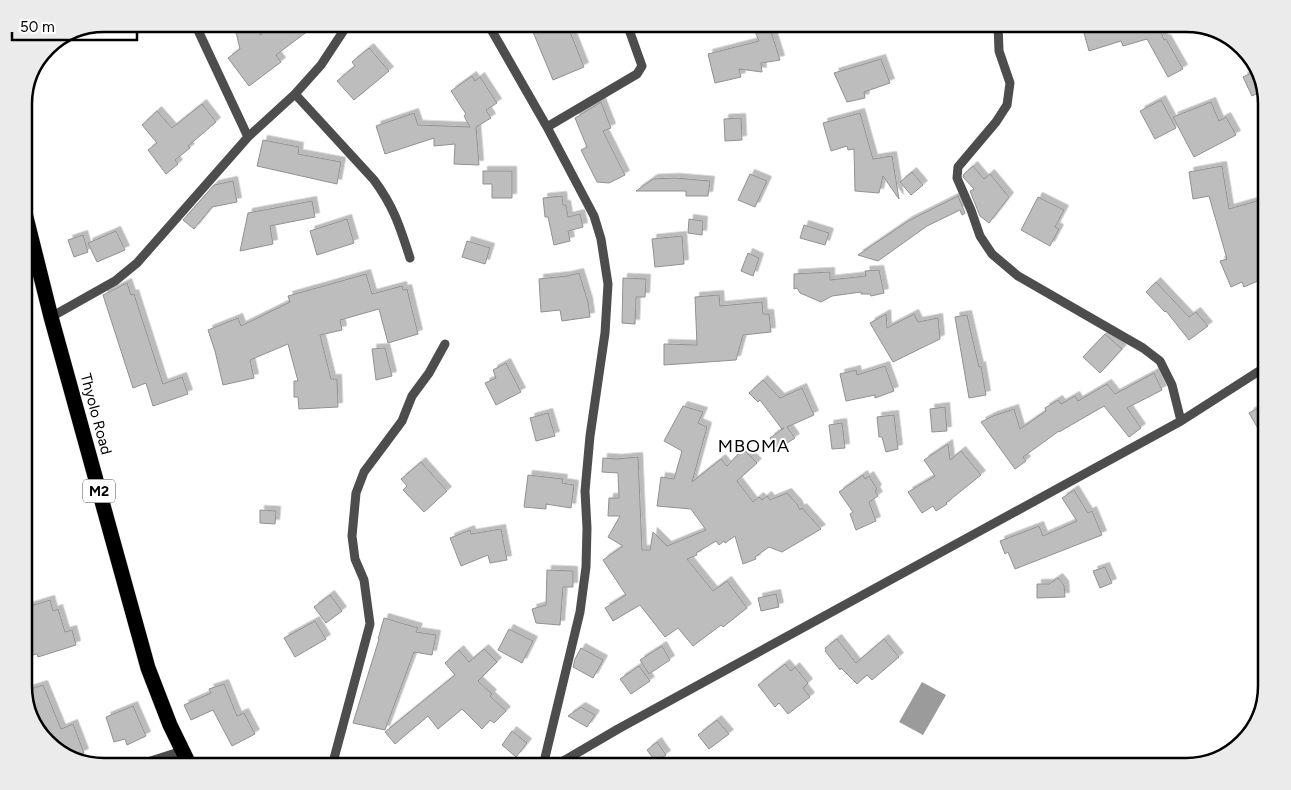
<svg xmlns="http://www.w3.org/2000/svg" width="1291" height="790" font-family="Figtree,sans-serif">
<defs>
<filter id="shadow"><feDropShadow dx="4.5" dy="-4.5" stdDeviation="0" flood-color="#0004"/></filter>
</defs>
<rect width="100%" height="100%" fill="#fff"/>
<!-- water -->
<path fill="#9b9b9b" d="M922 682 946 695 923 735 899 722Z"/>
<!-- building -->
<path fill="#bdbdbd" stroke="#919191" filter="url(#shadow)" d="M234 24H258L260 35 274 24H317L276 55 281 62 249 86 228 58 240 49Z
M552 24H567L584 67 553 80 533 32Z
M1090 24H1158L1164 40 1166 39 1183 69 1168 77 1147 39 1123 46 1121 41 1089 51 1082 26Z
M769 25 780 60 761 63 762 72 739 69 741 77 715 83 708 54 759 41 754 29Z
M369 48 389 71 354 100 337 81 355 66 352 62Z
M881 59 890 83 864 92 865 98 847 102 834 73Z
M1258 70 1264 90 1252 96 1243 77Z
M472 76 475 81 480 77 497 103 486 110 491 118 476 127 479 165 454 164 455 144 434 146V138L385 154 376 126 414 113 418 125 470 127 464 116 466 114 451 91Z
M1161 100 1176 128 1155 139 1140 111Z
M601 102 611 128 603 131 625 175 609 183 597 182 581 150 587 147 575 118Z
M1211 102 1219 121 1226 117 1236 135 1194 157 1173 117Z
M202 104 216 122 188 146 190 148 175 160 178 164 166 174 148 150 157 143 142 125 157 111 172 128Z
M860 113 873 159 892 156 899 199 883 176 879 193 855 191 854 149 848 150 847 146 831 151 823 123Z
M741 118 742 140 725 141 724 119Z
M263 140 299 147 298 154 341 162 337 184 257 166Z
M973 166 984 179 990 174 1009 197 989 223 980 216 970 191 974 189 963 177 964 174Z
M1222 166 1229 209 1267 198V277L1244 287 1242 282 1231 287 1220 261 1227 259 1209 196 1193 199 1189 172Z
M483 171H512V198H492V184H483Z
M912 172 923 185 911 195 900 182Z
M750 174 767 181 755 207 738 200Z
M675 178 710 181 708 196H686V191H636L653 179Z
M233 181 237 202 212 207 194 229 183 220 214 185Z
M562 196 563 205H566L568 217 580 214 583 227 568 231 570 241 554 245 548 217H545L543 198Z
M958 196 965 213 962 215 960 210 927 226 878 261 858 255 908 221Z
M1038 197 1064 210 1055 227 1059 229 1050 246 1021 230Z
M312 201 315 217 270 226 273 244 240 251 248 213Z
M347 219 354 243 317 255 310 231Z
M689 219 703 221 702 235 688 233Z
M804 225 829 233 825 245 800 238Z
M116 231 125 250 97 262 88 243Z
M83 235 88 252 74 257 68 240Z
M682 236 684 264 655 267 652 239Z
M467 241 490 248 485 264 462 257Z
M748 253 759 258 753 276 741 271Z
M879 270 884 293 871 296 870 294H861V292L832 296 821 302 800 293 797 288 794 289V274L830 272V280L866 276 865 271Z
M579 273 588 302 590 317 562 321 560 310 541 312 539 279 567 276Z
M366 274 372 294 402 286 403 290 407 289 418 334 388 343 379 309 340 320 342 330 320 335 331 379H337L338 407 299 409 298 397H294V381H298L288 344 250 360 254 378 223 385 215 351 208 330 238 318 241 326 290 302 288 296Z
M623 278 646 279 645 297H636L635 324 622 323Z
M1156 282 1189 317 1196 312 1208 326 1189 340 1166 311 1165 312 1146 292Z
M127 283 131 295 134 294 163 384 182 377 188 394 153 406 146 383 133 388 103 295Z
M719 295 720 306 762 302 763 314H769L771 332 743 335 736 360 664 365V344L697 345 695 297Z
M886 314 887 328 914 314 918 322 938 318 940 339 893 362 870 323Z
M967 315 979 367 981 366 986 395 969 398 955 317Z
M1105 334 1122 349 1100 373 1083 357Z
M385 348 392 376 376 380 372 349Z
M506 363 521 392 496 405 485 383 496 378 493 370Z
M885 366 894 391 875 398V395L846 401 840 374 856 370 857 375Z
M1154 373 1162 390 1127 408 1141 428 1129 437 1104 406 1059 432V431L1023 457 1026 461 1015 469 981 422 993 416 1014 409 1020 429 1046 411 1045 408 1058 400 1061 404 1075 396 1078 401 1107 384 1115 394Z
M763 380 780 398 802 388 814 415 787 427 795 438 781 447H776L770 438 784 428 782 429 760 400 758 402 749 393Z
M1267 403V444L1249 413Z
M683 406 703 412 698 423 707 427 692 482 721 459 727 466 743 449 757 463 737 481 753 502 759 497 762 500 767 496 770 500 787 493 797 504 800 510 802 508 821 529 782 552 769 547 755 557 756 559 743 564 735 536 725 543 724 541 719 545 716 541 696 553 697 555 687 559 713 591 727 581 747 608 723 627 721 625 693 646 678 628 665 637 640 605 613 621 605 608 626 595 603 560 623 546 608 537 620 516H608L609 498H619L618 473 602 472 603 458 617 459 638 457 642 550H650L653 532 667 546 706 530 691 509 657 506 661 477 674 479 682 451 664 441Z
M945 407 947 431 932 432 930 409Z
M548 413 555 436 536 441 530 418Z
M894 415 898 449 886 452 882 437H879L877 417Z
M842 423 845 448 832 449 829 425Z
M948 444 950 460 961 451 981 475 946 503 947 504 936 511 933 506 922 513 908 492 935 476 924 460Z
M421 462 447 491 424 512 403 490 407 486 401 479Z
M528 475 563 479 562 483 574 485 571 508 546 504V509L524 507Z
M863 475 865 479 869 476 877 489 875 491 878 496 869 502 876 521 856 530 850 514 853 512 839 492Z
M1074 490 1088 513 1092 511 1102 535 1015 569 1008 552 1005 554 1000 541 1039 526 1043 536 1077 521 1062 498Z
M260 510 276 511 275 524 260 523Z
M501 529 507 560 490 563 488 555 461 566 450 538 470 530 471 534Z
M1105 567 1112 583 1100 588 1093 571Z
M547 570 573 571V587H563L560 625 536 623 532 609 546 605Z
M1058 578 1064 585 1065 597 1037 598V584H1049Z
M776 594 779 607 761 611 758 598Z
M330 595 342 611 326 623 314 607Z
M50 600 53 611 58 609 65 632 72 630 76 645 38 657 37 654 24 657V608Z
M384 618 418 628 416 632 436 635 432 655 414 652 385 730 353 723 379 639H378Z
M315 621 326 639 295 657 284 638Z
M509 629 533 641 522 663 498 650Z
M837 639 856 663 884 639 899 657 872 680 867 675 857 684 841 668 840 670 825 651 826 650 825 648Z
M662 646 670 660 649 674 640 660Z
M581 648 603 660 593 678 573 667 575 659Z
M484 649 497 662 478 681 492 694 490 696 506 711 494 723 490 720 482 729 462 709 438 729 428 716 395 744 385 732 455 675 445 663 459 650 469 662Z
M785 664 791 671 795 667 808 683 803 688 810 697 788 714 779 703 775 707 758 685Z
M639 666 650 681 631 694 620 679Z
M224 684 237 716 244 713 255 734 232 746 213 710 191 720 184 705 211 693 209 689Z
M43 685 61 729 73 724 84 753 73 758 64 755 50 741 38 715 32 718 24 691Z
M133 706 146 736 127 745 125 739 114 742 106 717Z
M581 707 595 715 587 727 568 716Z
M717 720 729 734 709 749 698 735Z
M512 731 527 743 516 757 502 745Z
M657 742 666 755 656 762 647 750Z"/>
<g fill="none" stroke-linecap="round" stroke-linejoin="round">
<!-- highway casing -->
<g stroke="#dbdbdb" stroke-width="16">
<path id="highway" d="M24 209 51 317 148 668 170 725 190 766"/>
</g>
<!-- minor -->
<path stroke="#4d4d4d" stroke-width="9" d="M195 24 248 137
M488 24 547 127 594 216 601 239 608 284 605 333 590 436 585 491 587 528 586 567 580 612 543 766
M998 24 999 51 1010 83 1007 105 996 122 958 167 957 178 971 210 980 236 992 254 1018 276 1143 348 1160 361 1172 385 1181 421
M295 94 374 180C394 207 400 227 410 258
M547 127 637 74 642 66 627 24
M51 317 115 281 137 263 248 137 295 94 321 65 348 24
M135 766 182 751
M332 766 370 624 364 580 355 559 352 536 356 493 364 472 402 421 412 396 429 373 445 344
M555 766 618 729 1181 421 1267 366"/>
<!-- highway -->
<use href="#highway" stroke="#000" stroke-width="15"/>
</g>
<g text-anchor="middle" stroke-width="4" stroke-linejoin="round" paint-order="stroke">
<!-- shield labels -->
<rect fill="#fff" stroke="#4c4c4c" stroke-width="1" x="83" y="479.5" width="32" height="23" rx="4"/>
<g font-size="14" font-weight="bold" fill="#000">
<text x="99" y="496">M2</text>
</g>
<!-- street labels -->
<g font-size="15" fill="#000" stroke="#fff">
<text transform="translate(96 414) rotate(75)" y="5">Thyolo Road</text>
</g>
<!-- quarter labels -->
<g font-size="18" letter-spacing="1" fill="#000" stroke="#fff">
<text x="754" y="452">MBOMA</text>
</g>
</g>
<!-- crop -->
<path d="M0 0H1291V790H0ZM104 32H1186A72 72 0 0 1 1258 104V686A72 72 0 0 1 1186 758H104A72 72 0 0 1 32 686V104A72 72 0 0 1 104 32Z" fill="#ebebeb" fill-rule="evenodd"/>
<path fill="none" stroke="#000" stroke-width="2.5" d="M104 32H1186A72 72 0 0 1 1258 104V686A72 72 0 0 1 1186 758H104A72 72 0 0 1 32 686V104A72 72 0 0 1 104 32Z"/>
<!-- scale -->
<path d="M12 32v8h125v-8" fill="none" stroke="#000000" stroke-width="2.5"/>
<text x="20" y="32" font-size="15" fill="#000000" stroke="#ffffff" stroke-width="4" paint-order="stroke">50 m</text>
</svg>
